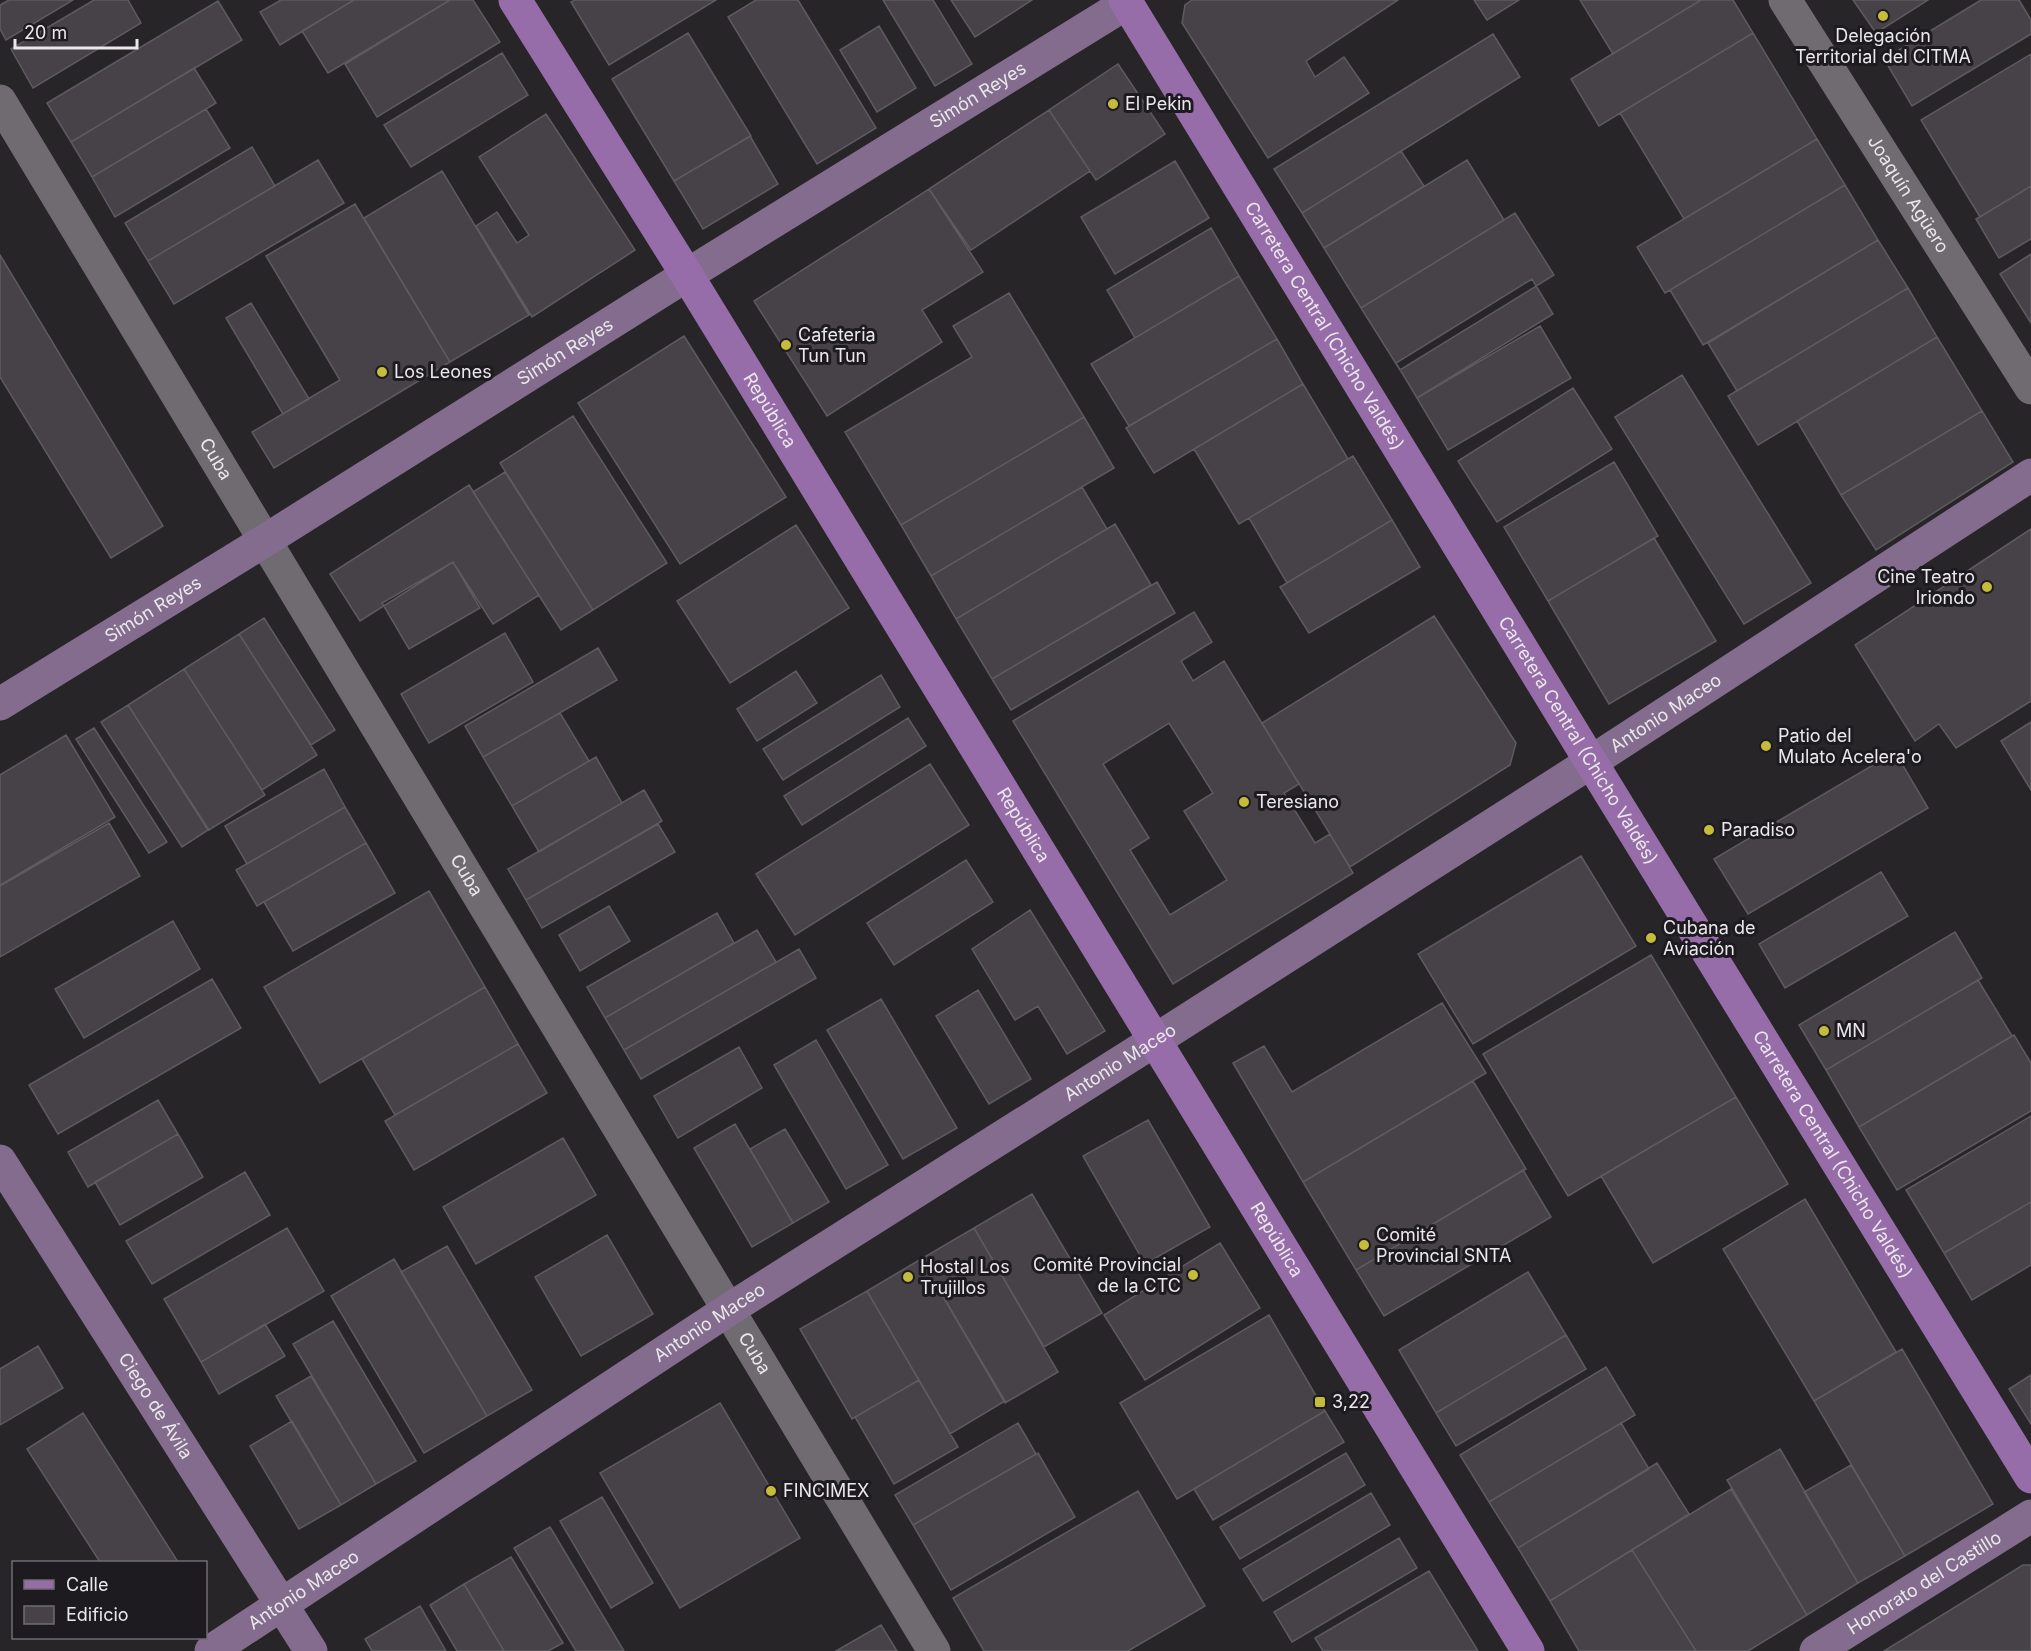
<svg xmlns="http://www.w3.org/2000/svg" width="2031" height="1651" font-family="Inter,sans-serif">
<rect width="100%" height="100%" fill="#282529"/>
<!-- building -->
<path fill="#464247" stroke="#5e5b60" stroke-width="1.5" fill-rule="evenodd" d="M9 0H73L6 40 0 29V5Z
M94 0H128L141 23 33 88 11 49Z
M281 0H354L280 45 260 12Z
M354 0H450L328 73 302 31Z
M450 0H473L500 42 377 117 345 64Z
M575 0H716L609 65 571 2Z
M756 0H798L876 128 817 164 728 17Z
M883 0H933L972 64 935 86Z
M951 0H1032L975 37Z
M1192 0H1398L1306 61 1315 77 1344 57 1369 93 1268 158 1182 23 1185 5Z
M1474 0H1519L1487 20Z
M1580 0H1701L1613 54Z
M1701 0H1733L1753 33 1599 126 1571 79Z
M1853 0H1928L1876 33Z
M1981 0H2019L2031 20V34L1912 106 1884 59Z
M218 1 242 40 71 142 47 103Z
M879 26 916 88 877 112 840 50Z
M688 33 751 136 674 181 612 79Z
M1753 33 1817 139 1684 219 1620 113Z
M1493 34 1520 77 1302 213 1274 169Z
M502 53 528 95 411 167 384 125Z
M2031 54V186L1980 217 1921 120Z
M1118 64 1165 134 1096 180 1049 110Z
M194 68 216 103 92 177 71 142Z
M206 109 230 148 115 217 92 177Z
M1049 110 1090 171 971 250 929 189Z
M546 114 635 250 532 317 476 226 497 212 517 243 529 235 479 157Z
M750 136 778 184 703 229 674 181Z
M1817 139 1845 185 1665 293 1637 247Z
M252 147 275 186 148 261 125 223Z
M1401 151 1424 186 1324 248 1302 213Z
M318 160 344 203 174 304 148 261Z
M1467 160 1504 220 1361 308 1324 248Z
M1175 161 1209 218 1115 274 1081 217Z
M442 171 529 315 450 362 364 218Z
M1845 185 1878 240 1703 345 1670 290Z
M2031 186V239L1999 258 1976 219Z
M929 189 983 272 922 310 942 342 827 416 754 301Z
M355 204 450 362 274 468 252 432 340 380 266 256Z
M1515 213 1554 275 1400 370 1361 308Z
M1211 228 1239 276 1135 338 1107 290Z
M1878 240 1908 288 1737 391 1708 343Z
M2031 254V323L2000 274Z
M0 255 163 526 111 558 0 377Z
M1239 276 1277 339 1129 426 1091 364Z
M1532 279 1553 314 1417 398 1396 363Z
M1908 288 1937 337 1758 445 1728 396Z
M1009 293 1084 417 901 525 845 432 972 357 953 326Z
M251 303 309 399 283 414 226 318Z
M1540 326 1571 378 1448 450 1417 398Z
M684 336 786 497 680 564 578 403Z
M1937 337 1982 411 1841 495 1797 421Z
M1277 339 1303 384 1154 473 1126 428Z
M1682 375 1811 583 1744 624 1615 417Z
M1303 384 1348 459 1239 524 1194 449Z
M1573 388 1612 449 1497 522 1458 461Z
M1982 411 2013 462 1876 550 1841 495Z
M573 416 667 563 593 610 500 463Z
M1084 417 1114 468 931 576 901 525Z
M1353 456 1392 520 1287 583 1249 518Z
M1614 462 1658 536 1548 601 1504 527Z
M505 472 593 610 561 630 473 492Z
M469 485 539 595 493 624 453 562 360 621 330 574Z
M1082 487 1107 529 956 619 931 576Z
M1392 520 1420 567 1309 633 1280 587Z
M1115 524 1151 585 992 679 956 619Z
M796 525 849 608 730 683 677 601Z
M2031 529V701L1956 748 1939 724 1915 741 1855 645Z
M1654 538 1716 641 1609 704 1548 601Z
M453 562 480 608 409 649 382 603Z
M1157 582 1175 613 1011 710 992 679Z
M1194 612 1212 642 1181 661 1193 681 1224 661 1299 784 1284 793 1315 843 1330 834 1353 873 1173 984 1013 721ZM1169 723 1213 793 1184 811 1227 880 1170 915 1130 850 1149 838 1103 764Z
M1434 616 1516 743 1510 765 1350 867 1262 723Z
M264 618 335 730 311 745 239 634Z
M505 633 533 682 429 743 401 694Z
M239 634 317 755 262 790 184 669Z
M598 648 617 680 483 757 465 726Z
M184 669 265 795 209 830 128 705Z
M796 671 817 703 757 741 737 709Z
M881 675 900 707 783 780 763 749Z
M128 705 208 830 182 847 101 722Z
M560 713 589 761 512 806 483 757Z
M908 718 926 746 802 825 784 796Z
M2031 722V790L2001 741Z
M94 728 167 842 149 853 76 739Z
M66 735 115 817 0 885V775Z
M1895 752 1928 808 1748 914 1714 859Z
M596 757 622 803 539 852 512 806Z
M930 764 969 825 795 935 756 874Z
M324 769 345 807 247 864 225 826Z
M644 790 662 821 526 900 508 869Z
M345 807 366 843 257 906 236 870Z
M109 823 140 876 0 957V886Z
M658 824 675 852 542 928 526 900Z
M366 843 395 893 293 951 264 902Z
M1581 856 1636 946 1473 1044 1418 954Z
M966 860 993 902 894 965 867 923Z
M1881 872 1908 916 1785 988 1759 944Z
M429 891 485 987 320 1083 264 987Z
M609 906 630 941 580 971 559 935Z
M1030 910 1105 1031 1067 1054 1038 1006 1015 1020 972 949Z
M717 913 734 943 605 1018 587 987Z
M173 921 200 969 84 1038 55 989Z
M757 930 776 962 624 1050 605 1018Z
M1955 932 1982 978 1826 1070 1799 1025Z
M799 949 816 978 641 1079 624 1050Z
M1651 955 1736 1097 1568 1196 1483 1054Z
M212 979 241 1028 58 1134 29 1085Z
M1978 980 2012 1036 1859 1127 1826 1070Z
M485 987 518 1044 395 1115 362 1059Z
M978 990 1031 1079 989 1104 936 1016Z
M881 999 957 1128 903 1159 827 1030Z
M1442 1003 1486 1073 1303 1182 1233 1063 1264 1046 1292 1092Z
M2014 1035 2031 1063V1111L1897 1190 1859 1127Z
M816 1040 888 1165 846 1189 774 1065Z
M518 1044 547 1093 414 1170 385 1121Z
M739 1047 762 1088 678 1138 654 1096Z
M1473 1081 1526 1169 1356 1270 1303 1182Z
M1736 1097 1788 1184 1653 1263 1601 1176Z
M158 1100 178 1134 88 1187 68 1152Z
M2031 1116V1202L1944 1253 1906 1190Z
M1148 1120 1210 1227 1145 1264 1083 1156Z
M735 1124 793 1223 752 1247 694 1148Z
M785 1129 829 1202 793 1223 750 1149Z
M178 1134 203 1177 120 1225 95 1182Z
M563 1138 596 1195 476 1264 443 1207Z
M1523 1170 1551 1217 1384 1316 1356 1270Z
M245 1172 270 1215 152 1284 126 1241Z
M1032 1194 1102 1313 1044 1347 974 1228Z
M1805 1199 1896 1352 1814 1401 1723 1249Z
M2031 1202V1265L1972 1300 1944 1253Z
M287 1228 324 1291 201 1362 164 1299Z
M974 1228 1058 1372 1005 1403 921 1259Z
M607 1235 653 1314 581 1356 535 1277Z
M1220 1243 1260 1308 1145 1380 1104 1315Z
M447 1246 532 1390 487 1416 401 1272Z
M394 1259 487 1416 424 1453 331 1296Z
M921 1259 1005 1401 950 1434 867 1291Z
M1528 1272 1566 1335 1436 1413 1399 1350Z
M867 1291 919 1380 852 1419 800 1329Z
M1269 1315 1325 1411 1177 1499 1120 1403Z
M333 1321 416 1461 376 1484 293 1344Z
M265 1324 285 1356 219 1394 201 1362Z
M1566 1335 1586 1369 1456 1446 1436 1413Z
M38 1346 63 1388 0 1425V1369Z
M1902 1349 1993 1504 1905 1556 1814 1401Z
M1606 1367 1635 1415 1489 1502 1460 1455Z
M2031 1375V1424L2009 1389Z
M311 1376 376 1484 341 1505 276 1396Z
M919 1380 958 1447 894 1484 855 1417Z
M720 1403 800 1538 680 1608 600 1473Z
M1325 1411 1344 1442 1213 1520 1194 1489Z
M83 1413 178 1562H100L27 1449Z
M292 1421 341 1505 299 1529 250 1446Z
M1018 1423 1036 1454 913 1525 895 1495Z
M1621 1423 1649 1469 1518 1548 1489 1502Z
M1780 1449 1858 1583 1807 1615 1727 1480Z
M1038 1453 1075 1517 951 1590 913 1525Z
M1346 1453 1365 1485 1240 1559 1220 1527Z
M1657 1463 1689 1514 1550 1601 1518 1548Z
M1851 1465 1905 1556 1858 1583 1804 1492Z
M1731 1489 1807 1615 1748 1651H1696L1632 1550Z
M1138 1491 1205 1606 1128 1651H984L953 1598Z
M1371 1493 1390 1525 1263 1601 1243 1569Z
M602 1497 653 1583 611 1608 560 1521Z
M550 1527 624 1651H576L514 1548Z
M1399 1538 1417 1568 1292 1642 1274 1612Z
M1632 1550 1696 1651H1579L1550 1601Z
M511 1557 563 1643 548 1651H504L464 1584Z
M2023 1565H2031V1651H1884Z
M1429 1571 1478 1651H1323L1315 1638Z
M464 1584 504 1651H457L430 1605Z
M420 1606 446 1651H372L365 1639Z
M881 1625 897 1651H836Z"/>
<g fill="none" stroke-linecap="round" stroke-linejoin="round">
<!-- street -->
<g stroke="#6f6b71" stroke-width="33">
<path id="s1" d="M1785 0 2031 388"/>
<path id="s2" d="M0 101 934 1651"/>
</g>
<!-- secondary -->
<g stroke="#836c8d" stroke-width="33">
<path id="s3" d="M0 704 266 540 687 275 1127 3"/>
<path id="s4" d="M0 1161 311 1651"/>
<path id="s5" d="M211 1651 728 1310 1154 1041 1591 762 2031 475"/>
<path id="s6" d="M1816 1651 2031 1516"/>
</g>
<!-- primary -->
<g stroke="#976da9" stroke-width="33">
<path id="s7" d="M515 0 687 275 1528 1651"/>
<path id="s8" d="M1125 0 1591 762 2031 1477"/>
</g>
</g>
<!-- markers -->
<g fill="#c6bc3c" stroke="#1e1b20" stroke-width="2">
<circle cx="1883" cy="16" r="6"/>
<circle cx="1113" cy="104" r="6"/>
<circle cx="786" cy="345" r="6"/>
<circle cx="382" cy="372" r="6"/>
<circle cx="1987" cy="587" r="6"/>
<circle cx="1766" cy="746" r="6"/>
<circle cx="1244" cy="802" r="6"/>
<circle cx="1709" cy="830" r="6"/>
<circle cx="1651" cy="938" r="6"/>
<circle cx="1824" cy="1031" r="6"/>
<circle cx="1364" cy="1245" r="6"/>
<circle cx="1193" cy="1275" r="6"/>
<circle cx="908" cy="1277" r="6"/>
<rect x="1314" y="1396" width="12" height="12" rx="3"/>
<circle cx="771" cy="1491" r="6"/>
</g>
<g text-anchor="middle" stroke-width="6" stroke-linejoin="round" paint-order="stroke">
<!-- poi labels -->
<g font-size="18" fill="#eae8eb" stroke="#1e1b20" text-anchor="start">
<text x="1883" y="42" text-anchor="middle">Delegación<tspan x="1883" dy="21">Territorial del CITMA</tspan></text>
<text x="1125" y="110">El Pekin</text>
<text x="798" y="341">Cafeteria<tspan x="798" dy="21">Tun Tun</tspan></text>
<text x="394" y="378">Los Leones</text>
<text x="1975" y="583" text-anchor="end">Cine Teatro<tspan x="1975" dy="21">Iriondo</tspan></text>
<text x="1778" y="742">Patio del<tspan x="1778" dy="21">Mulato Acelera'o</tspan></text>
<text x="1256" y="808">Teresiano</text>
<text x="1721" y="836">Paradiso</text>
<text x="1663" y="934">Cubana de<tspan x="1663" dy="21">Aviación</tspan></text>
<text x="1836" y="1037">MN</text>
<text x="1376" y="1241">Comité<tspan x="1376" dy="21">Provincial SNTA</tspan></text>
<text x="1181" y="1271" text-anchor="end">Comité Provincial<tspan x="1181" dy="21">de la CTC</tspan></text>
<text x="920" y="1273">Hostal Los<tspan x="920" dy="21">Trujillos</tspan></text>
<text x="1332" y="1408">3,22</text>
<text x="783" y="1497">FINCIMEX</text>
</g>
<!-- street labels -->
<g font-size="18" fill="#eae8eb" stroke="#1e1b20">
<text dy="6" stroke="none"><textPath href="#s3" startOffset="1152">Simón Reyes</textPath></text>
<text dy="6" stroke="none"><textPath href="#s1" startOffset="230">Joaquín Agüero</textPath></text>
<text dy="6" stroke="none"><textPath href="#s8" startOffset="382">Carretera Central (Chicho Valdés)</textPath></text>
<text dy="6" stroke="none"><textPath href="#s3" startOffset="666">Simón Reyes</textPath></text>
<text dy="6" stroke="none"><textPath href="#s7" startOffset="483">República</textPath></text>
<text dy="6" stroke="none"><textPath href="#s2" startOffset="418">Cuba</textPath></text>
<text dy="6" stroke="none"><textPath href="#s3" startOffset="180">Simón Reyes</textPath></text>
<text dy="6" stroke="none"><textPath href="#s5" startOffset="1731">Antonio Maceo</textPath></text>
<text dy="6" stroke="none"><textPath href="#s8" startOffset="868">Carretera Central (Chicho Valdés)</textPath></text>
<text dy="6" stroke="none"><textPath href="#s7" startOffset="969">República</textPath></text>
<text dy="6" stroke="none"><textPath href="#s2" startOffset="904">Cuba</textPath></text>
<text dy="6" stroke="none"><textPath href="#s5" startOffset="1083">Antonio Maceo</textPath></text>
<text dy="6" stroke="none"><textPath href="#s8" startOffset="1354">Carretera Central (Chicho Valdés)</textPath></text>
<text dy="6" stroke="none"><textPath href="#s7" startOffset="1455">República</textPath></text>
<text dy="6" stroke="none"><textPath href="#s5" startOffset="597">Antonio Maceo</textPath></text>
<text dy="6" stroke="none"><textPath href="#s2" startOffset="1462">Cuba</textPath></text>
<text dy="6" stroke="none"><textPath href="#s4" startOffset="290">Ciego de Ávila</textPath></text>
<text dy="6" stroke="none"><textPath href="#s6" startOffset="128">Honorato del Castillo</textPath></text>
<text dy="6" stroke="none"><textPath href="#s5" startOffset="111">Antonio Maceo</textPath></text>
</g>
</g>
<!-- legend -->
<rect x="12" y="1561" width="195" height="78" fill="#1e1b20" stroke="#706d71" stroke-width="1.5"/>
<rect x="24" y="1580" width="30" height="9" fill="#976da9" stroke="#706d71" stroke-width="1.5"/>
<text x="66" y="1591" font-size="18" fill="#eae8eb">Calle</text>
<rect x="24" y="1606" width="30" height="18" fill="#464247" stroke="#706d71" stroke-width="1.5"/>
<text x="66" y="1621" font-size="18" fill="#eae8eb">Edificio</text>
<!-- scale -->
<path d="M15 39v9h122v-9" fill="none" stroke="#eae8eb" stroke-width="3"/>
<text x="24" y="39" font-size="18" fill="#eae8eb" stroke="#1e1b20" stroke-width="4.5" paint-order="stroke">20 m</text>
</svg>
